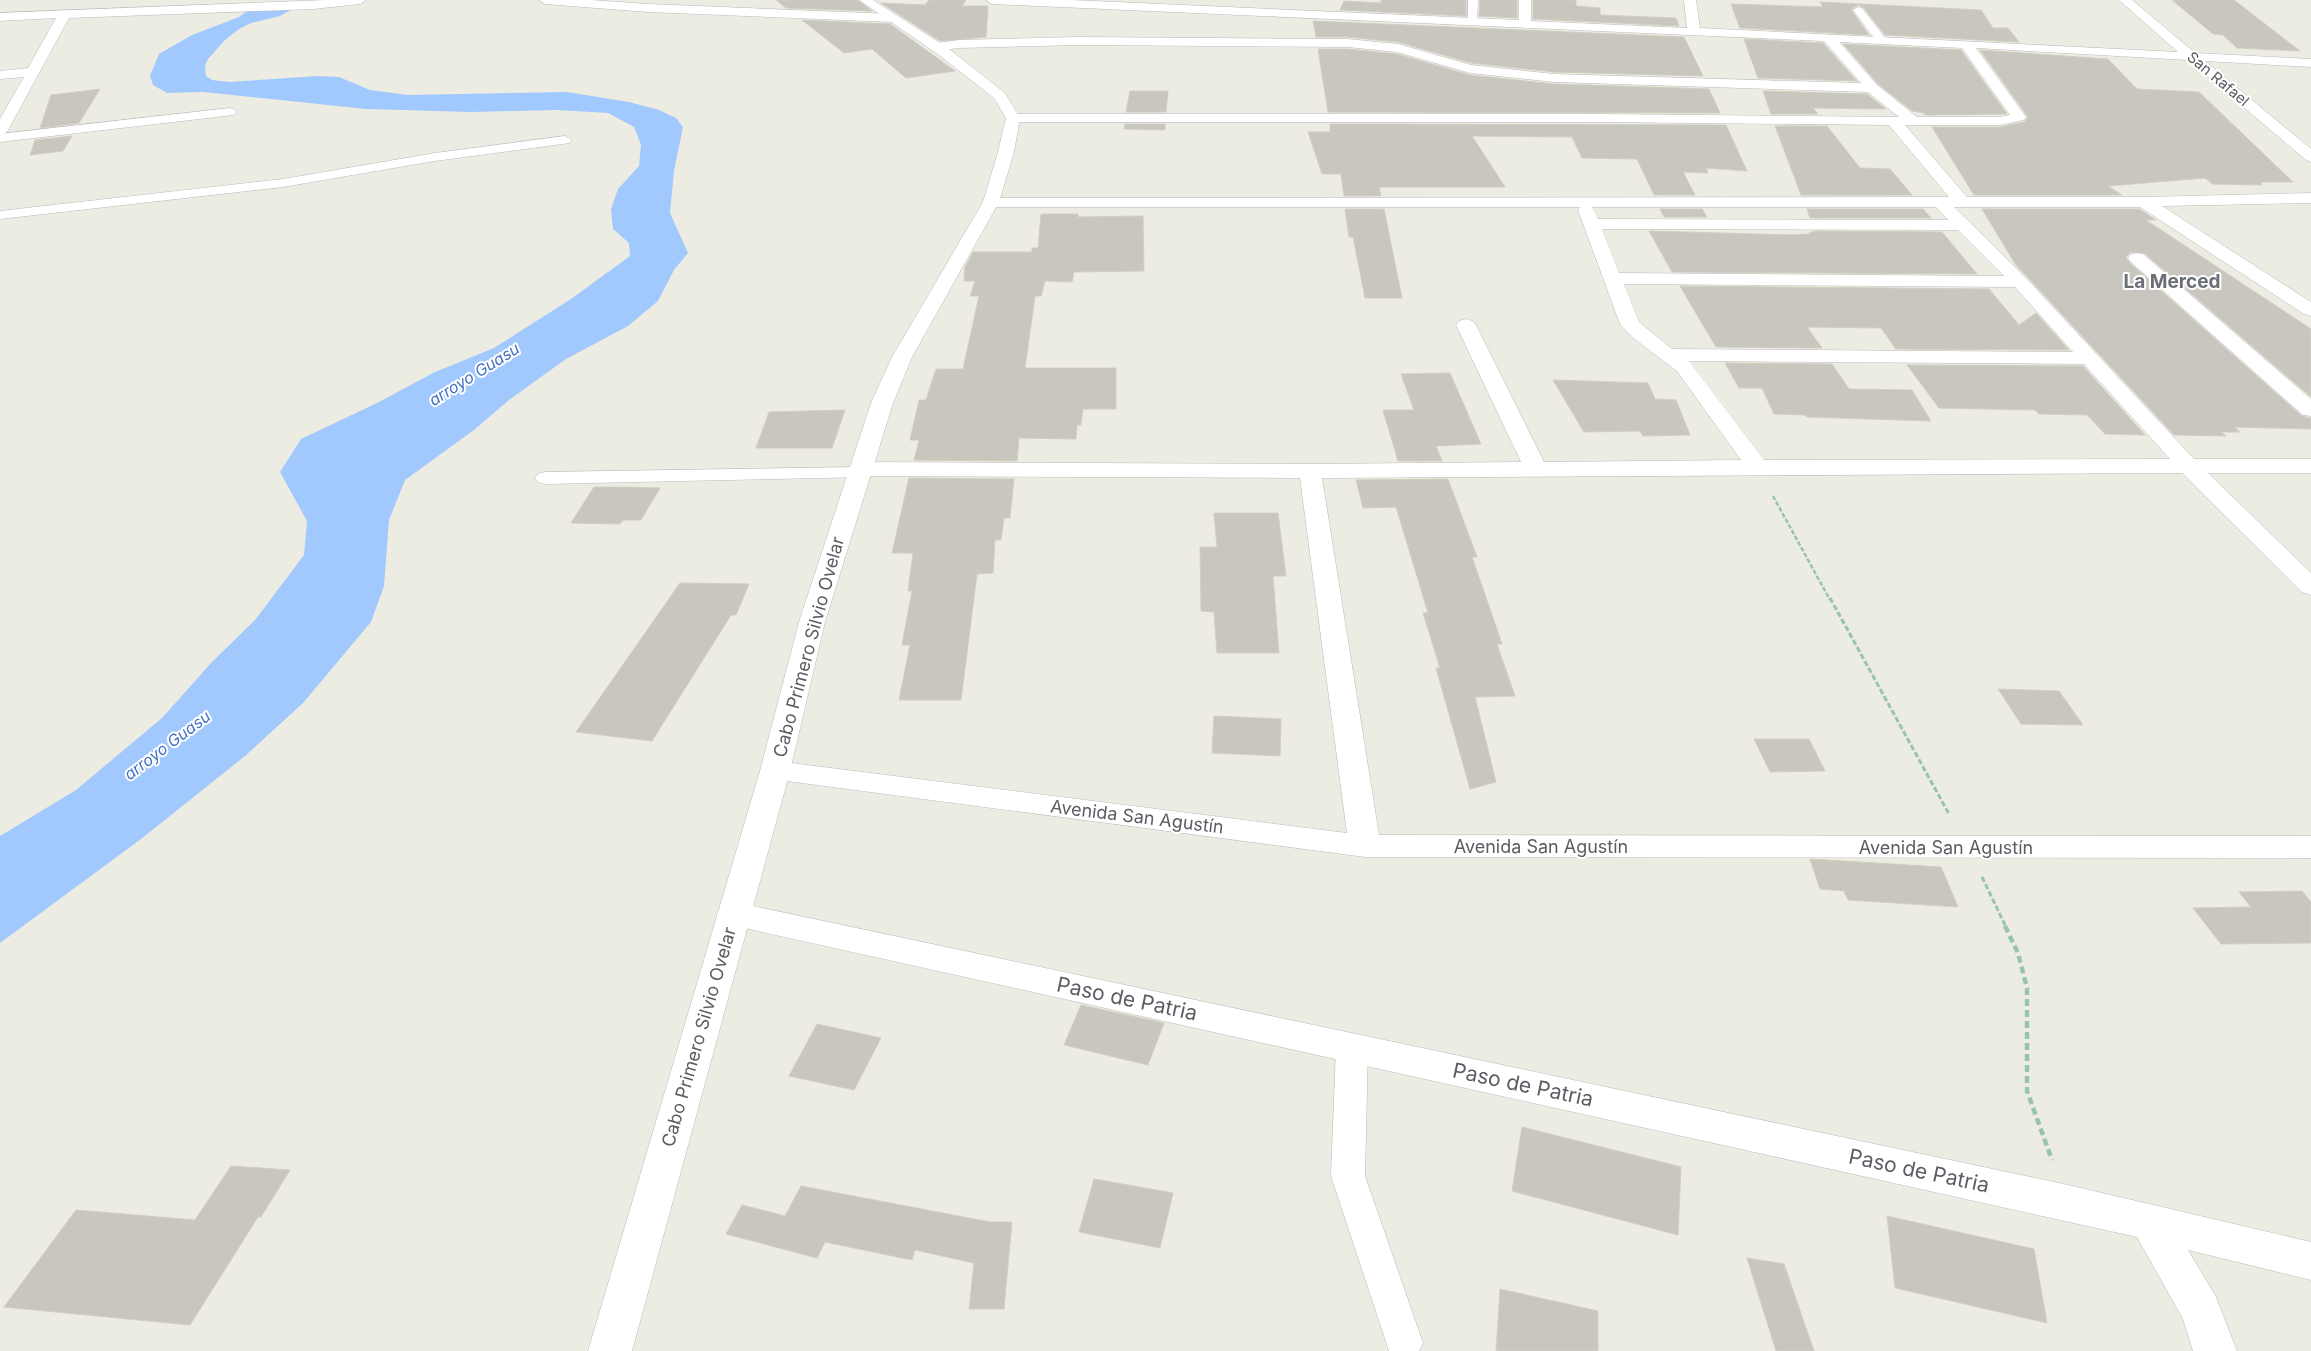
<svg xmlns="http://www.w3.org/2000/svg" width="2311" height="1351" font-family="Inter,sans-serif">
<rect width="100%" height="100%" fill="#edece2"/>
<!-- water -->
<path fill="#a1c9fe" d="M296 7 280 16 251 23 239 29 225 40 208 59 205 66 206 76 212 80 230 82 318 76 339 77 370 90 408 95 567 92 629 102 659 110 676 118 683 127 674 171 670 213 688 253 674 270 658 301 628 326 566 359 509 400 474 430 405 480 389 520 384 586 371 622 303 703 245 756 141 839 0 943V836L76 790 162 718 212 662 255 620 304 555 307 521 280 472 301 439 377 403 435 372 494 348 571 299 630 256 629 243 613 229 611 209 618 189 639 166 641 145 634 127 608 113 557 110 471 112 366 109 203 92 167 93 153 85 150 76 159 54 192 35 239 17 250 9Z"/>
<!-- building -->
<path fill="#c8c6bf" stroke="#d2cec0" d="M776 0H857L872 11 786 8Z
M929 0H966L962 6H988L986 37 940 41 881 3 925 5Z
M1381 0H1466V16L1340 10 1344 1 1381 3Z
M1480 0H1517V18L1479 16Z
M1533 0H1576V6L1600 8V15L1676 18 1679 26 1533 19Z
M2172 0H2234L2300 51 2237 48 2223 35 2213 34Z
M1820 2 1981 10 1993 28H2008L2019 42 1885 35 1863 7 1858 5 1852 8V11L1869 35 1740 28 1731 4 1823 7Z
M802 20 890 24 955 71 906 78 872 49 844 53Z
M1313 21 1684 37 1703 76 1554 72 1471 63 1398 42 1347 37H1316Z
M1744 39 1823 43 1857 81 1758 78Z
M1843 44 1961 50 2007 114 1925 115 1924 113 1912 111 1878 84Z
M1318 49H1347L1397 54 1470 75 1554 84 1709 89 1720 113 1328 112Z
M1980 50 2108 59 2137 89 2199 92 2293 182H2260L2262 185 2212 184 2205 178 2108 186 2122 195H1974L1932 127H2000L2024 122 2028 117Z
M100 89 79 123 40 128 51 95Z
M1130 91H1168L1166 112H1126Z
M1763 91 1867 94 1886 109 1813 108 1818 114H1771Z
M1125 124H1165V130L1124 129Z
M1330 124 1726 125 1747 171 1706 168 1708 173 1683 172 1695 195H1654L1637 159 1582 158 1572 137 1472 136 1505 187H1379L1381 196H1344L1341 174H1322L1308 132H1330Z
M1775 126H1827L1860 168 1890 169 1912 195H1801Z
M72 136 63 151 30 155 35 140Z
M1345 209H1384L1402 298H1365L1353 237H1349Z
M1660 209H1702L1707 217H1664Z
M1807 209H1923L1931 218H1810Z
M1982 209H2139L2156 220H2146L2311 329V397L2144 253 2131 252 2126 257 2130 263 2302 416 2311 418V429L2234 427 2240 432H2221L2226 436 2174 435 2016 265Z
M1041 214H1078V217L1143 216 1144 271 1074 272 1072 282 1045 281 1041 296H1035L1025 368H1116V409H1083L1081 425H1077L1076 439 1019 438 1017 461 914 460 919 440H910L919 400H926L936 369H963L979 296H970L975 281H964L965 267 973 252H1032V248H1038Z
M1649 231 1793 235 1810 234 1809 233 1816 231 1942 232 1977 274 1672 272Z
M1680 286 1989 289 2019 325 2036 313 2069 350 1896 349 1881 328 1807 327 1822 348 1716 347Z
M1725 363 1832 364 1849 389 1912 390 1931 421 1807 417 1806 415 1774 414 1762 388H1739Z
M1907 365 2083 366 2145 435 2105 434 2087 415 2039 414 2035 410 1939 408Z
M1450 373 1481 444 1436 446 1442 461H1398L1383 410H1414L1401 374Z
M1553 380 1648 383 1655 399 1676 400 1690 435 1643 436 1640 431 1584 432Z
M845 410 832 448H756L769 412Z
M909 478 1014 479 1010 518H1004L1001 540H995L993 573 977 574 961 700H899L910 645H902L912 591H908L913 553H892Z
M1448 479 1477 557H1472L1502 644H1497L1515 696 1475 697 1496 782 1470 789 1436 668H1440L1423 613H1428L1396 507 1363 508 1356 480Z
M594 487H620L660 488 641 520H623L620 524 571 523Z
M1214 513H1278L1286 576H1273L1279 653H1217L1214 612 1201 611 1200 547H1217Z
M680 583 749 584 736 615H731L652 741 576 732Z
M1998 689 2059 691 2083 725 2021 724Z
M1214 716 1281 719 1280 756 1212 753Z
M1754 739H1809L1825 771 1770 772Z
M1810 859 1941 867 1958 907 1848 900 1844 891 1820 889Z
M2302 891 2311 902V943L2221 944 2193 908 2251 907 2239 892Z
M1081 1005 1164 1023 1148 1065 1064 1045Z
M817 1024 881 1038 854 1090 789 1076Z
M1522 1127 1681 1167 1678 1235 1512 1191Z
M231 1166 290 1170 261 1217H258L190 1325 4 1307 76 1210 195 1220Z
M1094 1179 1173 1193 1160 1248 1079 1232Z
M801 1186 990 1222H1012L1004 1309H969L974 1263 915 1250 912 1260 825 1242 817 1258 726 1234 742 1205 785 1216Z
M1887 1216 2034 1249 2047 1323 1895 1288Z
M1747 1258 1784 1264 1814 1351H1776Z
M1500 1289 1598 1311V1351H1496Z"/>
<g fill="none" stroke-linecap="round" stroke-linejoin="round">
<!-- lane casing -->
<g stroke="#b7b9be" stroke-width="1">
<path id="lane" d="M1468 0H1478L1477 24H1469L1468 22Z
M1858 7 1862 8 1885 38V42H1877L1853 10Z
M230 108 234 109 236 112 234 115 0 142V134Z
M565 136 572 140 570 143 435 161 283 187 0 219V211L283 179 435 153Z
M860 467 867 469 870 473 867 477 545 484 538 482 535 478 538 474 545 472Z
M1352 1035 1363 1039 1368 1048 1365 1176 1423 1343 1419 1351H1389L1331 1176 1336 1048 1341 1039Z"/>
</g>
<!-- street casing -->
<g stroke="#b7b9be" stroke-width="1">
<path id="street" d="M326 0H366L360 4 313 9 69 18 7 132 0 136V119L24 77 0 79V71L28 68 56 18 0 21V13Z
M539 0H591L648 4 893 14 899 18 893 22 648 12 545 4Z
M986 0H1071L1519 20V0H1531V21L1687 28 1684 0H1696L1700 28 2178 52 2119 0H2132L2195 53 2311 59V67L2205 61 2311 149V162L2306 160 2188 60 1976 48 2026 117 2024 120 2000 125H1905L1967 197H2144L2311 193V203L2162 206 2311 302V316L2304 314 2140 207H1954L2026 278 2194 459H2311V473H2208L2311 573V595L2302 592 2182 473 1322 478 1379 835 2311 836V858L1365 857 764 778 760 771 764 764 775 761 1347 833 1300 478 861 476 853 474 850 469 853 464 861 462 1310 464 1521 462 1456 325 1459 321 1466 319 1473 321 1476 325 1544 462 1741 460 1677 371 1632 337 1620 324 1578 210 1580 207H991L985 206 983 202 985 198 1949 197 1889 125 1597 122H1013L1006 118 1013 114H1597L1899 117 1868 92 1554 82 1470 73 1397 52 1347 47 1079 45 959 48 936 51 930 47 936 43 959 40 1079 37 1347 39 1398 44 1471 65 1554 74 1861 83 1824 41 992 4ZM1839 42 1962 48 2010 115 2000 117H1917L1877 85ZM1592 207H1936L1948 220 1598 219ZM1602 229 1958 230 2004 276 1619 273ZM1624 284 2015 287 2073 352 1672 349 1639 322ZM1689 361 2084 364 2170 459 1764 460Z
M2137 253 2143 254 2311 399V416L2303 415 2131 262 2128 258 2131 254Z
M734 902 2068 1185 2311 1242V1280L2188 1250 2216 1297 2237 1351H2193L2183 1319 2137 1237 722 923 717 914 722 905Z"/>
</g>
<!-- secondary casing -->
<g stroke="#b8bac0" stroke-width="1">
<path id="secondary" d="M859 0H873L949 49 1005 93 1020 118 1014 152 999 202 912 357 893 403 825 622 790 771 632 1351H588L760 771 799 622 871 403 892 357 983 202 998 152 1006 118 994 98 939 55Z"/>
</g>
<!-- path-far2 -->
<path stroke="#98c5aa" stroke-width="2.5" stroke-dasharray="4.5 2" stroke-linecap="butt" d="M1773 496 1830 600"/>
<!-- path-far1 -->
<path stroke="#98c5aa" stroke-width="3" stroke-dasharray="5.5 2.5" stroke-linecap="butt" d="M1830 598 1949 814
M1982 877 2006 927"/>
<!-- path -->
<path stroke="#98c5aa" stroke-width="4.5" stroke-dasharray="7 4" stroke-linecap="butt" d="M2005 926 2018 953 2027 988V1091L2052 1160"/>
<!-- lane -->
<use href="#lane" fill="#fff" fill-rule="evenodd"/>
<!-- street -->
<use href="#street" fill="#fff" fill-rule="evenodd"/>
<!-- secondary -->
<use href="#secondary" fill="#fff" fill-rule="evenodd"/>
</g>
<g text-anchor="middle" stroke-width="4" stroke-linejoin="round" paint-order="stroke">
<!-- far-street labels -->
<g font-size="15" fill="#5a5d63" stroke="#fff">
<text transform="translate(2218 79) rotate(40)" y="5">San Rafael</text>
</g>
<!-- far-water labels -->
<g font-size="16" font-style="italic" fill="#4470c1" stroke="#fff">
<text transform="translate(474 374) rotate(-32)" y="6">arroyo Guasu</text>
<text transform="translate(167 745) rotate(-37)" y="6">arroyo Guasu</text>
</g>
<!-- street labels -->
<g font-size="18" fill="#5a5d63" stroke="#fff">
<text transform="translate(809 647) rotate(-75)" y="6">Cabo Primero Silvio Ovelar</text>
<text transform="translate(1137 817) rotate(7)" y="6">Avenida San Agustín</text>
<text x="1541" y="853">Avenida San Agustín</text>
<text x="1946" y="854">Avenida San Agustín</text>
<text transform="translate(699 1037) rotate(-74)" y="6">Cabo Primero Silvio Ovelar</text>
</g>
<!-- far-district labels -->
<g font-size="19" font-weight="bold" fill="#6b6f75" stroke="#fff">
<text x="2172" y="288">La Merced</text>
</g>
<!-- near-street labels -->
<g font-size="21" fill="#5a5d63" stroke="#fff">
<text transform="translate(1127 999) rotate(12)" y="7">Paso de Patria</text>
<text transform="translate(1523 1085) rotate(12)" y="7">Paso de Patria</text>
<text transform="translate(1919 1171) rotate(12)" y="7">Paso de Patria</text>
</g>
</g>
</svg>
